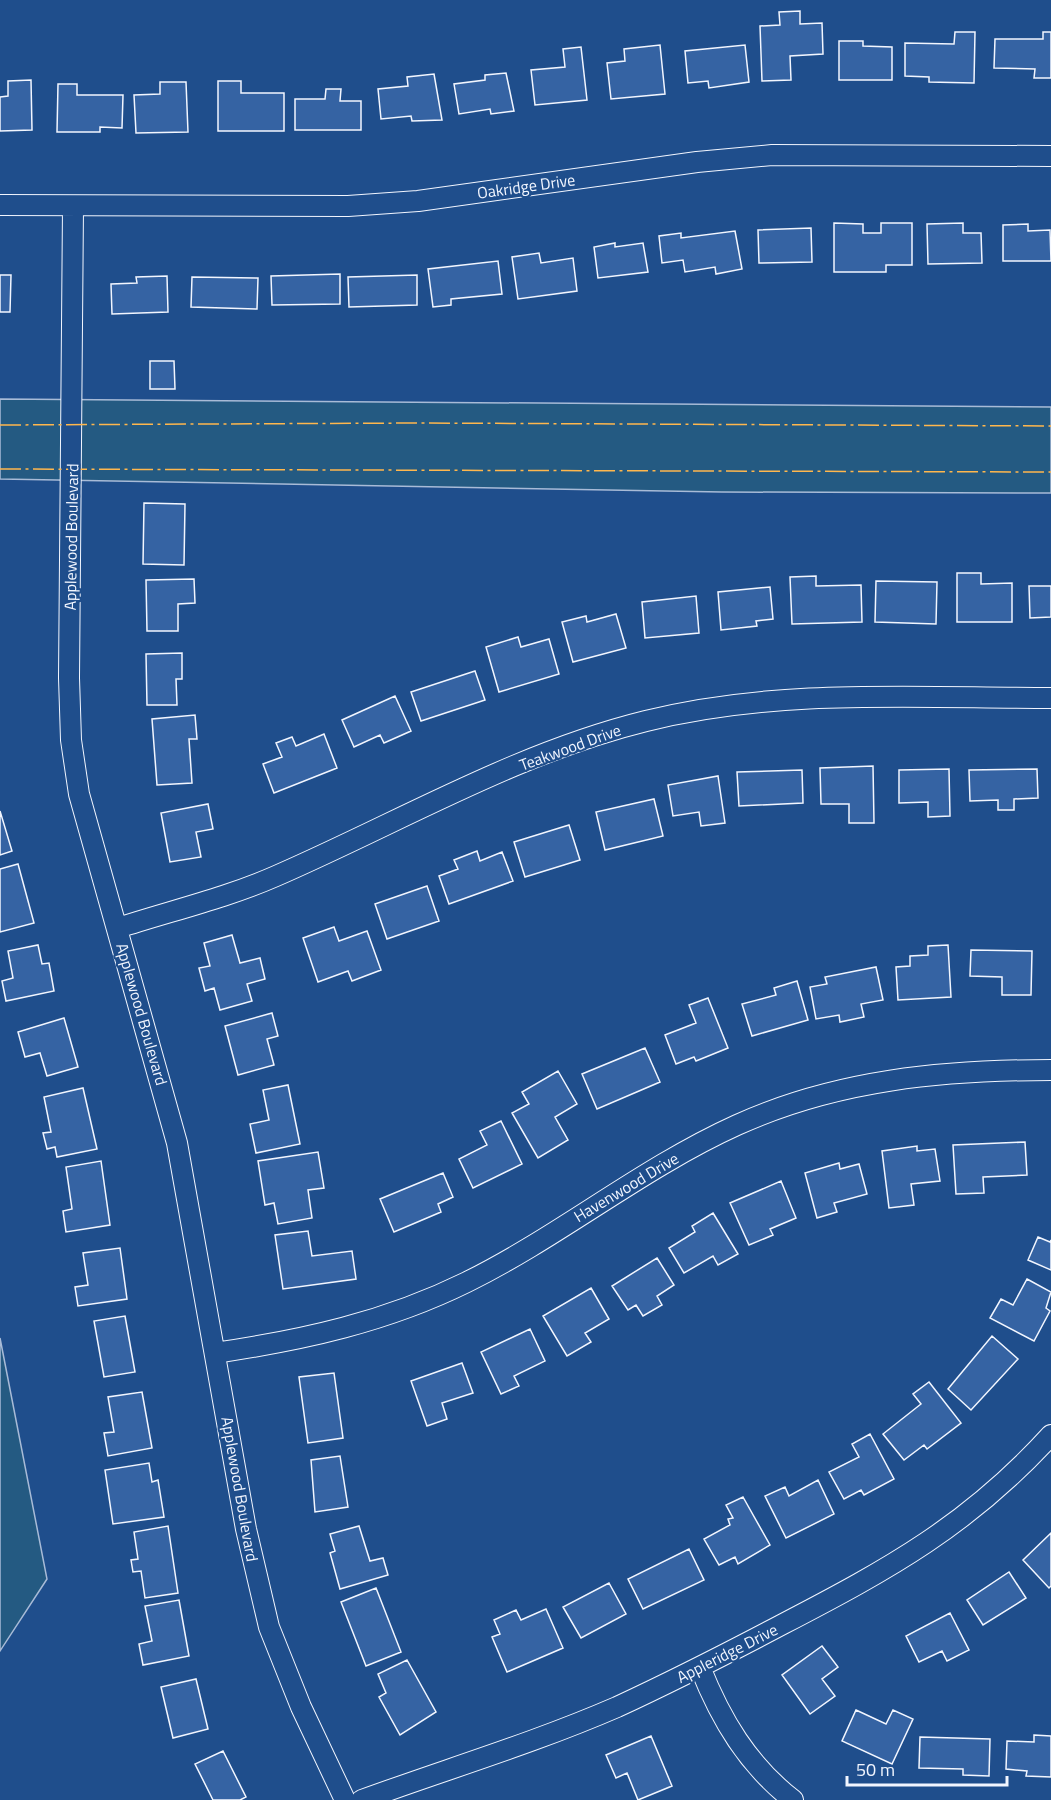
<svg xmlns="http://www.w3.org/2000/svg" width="1051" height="1800" font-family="'Titillium Web',sans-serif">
<rect width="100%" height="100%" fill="#1f4e8c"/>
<!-- green -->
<path fill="#245a82" stroke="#a8bbd7" stroke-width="1.5" d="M0 399 1051 407V493L722 492 0 479Z
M0 1338 47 1579 0 1651Z"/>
<!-- building -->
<path fill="#3563a3" stroke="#f2f6ff" stroke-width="1.5" d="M800 11V24L822 23 823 54 790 56 791 80 762 81 760 26 780 25 779 12Z
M955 32H975L974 83 929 82V77L905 76V43L954 44Z
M1043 32H1051V78H1034L1035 69 994 68 995 39H1043Z
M839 41H863V46L892 47V80H839Z
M660 45 665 94 611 99 607 63 625 61 624 49Z
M745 45 749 82 709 88 708 81 688 83 685 51Z
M581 47 587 100 535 105 531 70 565 67 563 49Z
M506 73 514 111 491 114 490 109 459 114 454 84 485 80V75Z
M434 74 442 120 412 121 411 116 381 119 378 89 408 86 407 77Z
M31 80 32 130 0 131V97L8 96V81Z
M218 81H241V93H284V131H218Z
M160 82H186L188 132 136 133 134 95 160 94Z
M58 84H77V95H123L122 128 100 127V132H57Z
M326 89H341L340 101H361V130H295V99H325Z
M834 223 863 224V233H881V223H912V265H886V272H834Z
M963 223V233H981L982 263 928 264 927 224Z
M1028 224V231L1050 230 1051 261H1003V225Z
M811 228 812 262 759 263 758 230Z
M735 231 742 269 716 274 715 267 685 272 683 260 662 263 659 236 681 233V238Z
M615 243V247L643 243 648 272 598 278 594 247Z
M539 253 541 263 573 258 577 291 518 299 512 257Z
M498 261 502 294 451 299V305L433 307 428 269Z
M340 274V304L272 305 271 276Z
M0 275H11L10 312H0Z
M417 275V305L349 307 348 277Z
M167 276 168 312 112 314 111 284 137 283 136 277Z
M192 277 258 278 257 309 191 307Z
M150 361H174L175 389H150Z
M144 503 185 504 184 565 143 564Z
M957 573H981V584L1012 583V622H957Z
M816 576V586L861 585 862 622 792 624 790 577Z
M194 579 195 603 178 604V631H147L146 580Z
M876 581 937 582 936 624 875 622Z
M1029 586H1051V617L1030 618Z
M770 587 773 619 756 621 757 626 721 630 718 592Z
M696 596 699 633 645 638 642 602Z
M616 614 626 648 573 662 562 622 586 616 587 622Z
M518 637 521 647 549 639 559 674 499 692 486 647Z
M182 653V679H176L177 705H147L146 654Z
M475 671 485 700 421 721 411 692Z
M395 696 411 731 384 743 380 735 354 747 342 720Z
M195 715 197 739H189L192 783 157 785 152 719Z
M324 734 337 768 274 793 263 764 282 757 276 743 292 737 296 746Z
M873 766 874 823H849V804H821L820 768Z
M949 769 950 816 928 817V802L899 803V770Z
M1037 769 1038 798 1014 799V810H998V800L970 801 969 770Z
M802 770 803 803 739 806 737 772Z
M718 776 725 823 701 826 699 812 673 816 668 785Z
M654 799 663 836 605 850 596 812Z
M208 804 213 829 196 832 201 857 170 862 161 813Z
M0 811 12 851 0 855Z
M569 825 580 860 525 877 514 842Z
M477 851 480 861 502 852 513 881 449 904 439 876 458 869 454 860Z
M18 864 34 923 0 932V869Z
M427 886 439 921 387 939 375 904Z
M334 927 339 941 367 931 381 970 352 981 348 971 318 982 303 938Z
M232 935 240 963 260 958 265 979 247 984 252 1001 220 1010 214 988 205 991 199 968 210 966 204 943Z
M38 945 42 964 49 963 54 991 6 1001 2 981 13 978 8 951Z
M948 945 951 997 898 1000 896 967 910 966V956L928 955V946Z
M971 950 1032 951 1031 995H1002V977L970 976Z
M876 967 883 1000 861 1004 864 1017 840 1022 839 1015 816 1019 810 987 827 984 825 977Z
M797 981 808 1020 752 1036 742 1004 776 995 774 988Z
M708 998 728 1048 696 1061 694 1057 676 1064 665 1035 696 1023 689 1005Z
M272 1013 278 1036 267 1039 274 1065 238 1075 225 1026Z
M64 1018 78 1067 47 1076 40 1053 25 1057 18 1032Z
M645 1048 660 1082 597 1109 582 1074Z
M558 1071 577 1104 555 1117 568 1140 538 1158 512 1113 529 1104 522 1092Z
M288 1085 300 1144 256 1153 250 1124 269 1120 263 1090Z
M83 1088 97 1149 57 1157 55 1147 47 1149 43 1133 51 1132 44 1097Z
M501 1121 522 1164 473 1188 459 1159 487 1145 480 1131Z
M1025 1142 1027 1175 983 1177 984 1193 956 1194 953 1145Z
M917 1146V1151L935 1149 940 1181 911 1184 914 1205 889 1208 882 1151Z
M318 1152 324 1188 308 1190 312 1218 278 1224 274 1203 265 1205 258 1161Z
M101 1161 110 1225 66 1232 63 1211 72 1209 66 1167Z
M839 1163 840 1169 859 1164 867 1194 834 1203 837 1212 817 1218 805 1173Z
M443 1173 453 1197 438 1204 441 1212 394 1232 380 1199Z
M781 1181 796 1218 770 1229 773 1235 749 1245 730 1203Z
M713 1213 738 1254 718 1265 713 1256 684 1273 669 1248 695 1232 692 1226Z
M308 1231 312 1256 352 1251 356 1279 283 1289 275 1235Z
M1038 1237 1050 1242 1051 1240V1270L1028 1260Z
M120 1248 127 1299 78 1306 75 1287 88 1285 83 1253Z
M657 1258 674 1285 657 1296 662 1305 643 1316 636 1305 628 1310 612 1286Z
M1027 1279 1051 1292 1046 1308 1050 1311 1034 1341 990 1318 1001 1299 1013 1305Z
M591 1288 609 1319 585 1333 591 1342 567 1356 543 1316Z
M125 1316 135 1372 104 1377 94 1321Z
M530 1329 545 1361 514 1376 519 1386 501 1394 481 1352Z
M992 1336 1018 1359 971 1410 948 1389Z
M462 1363 473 1393 442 1403 447 1419 427 1426 411 1381Z
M334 1373 343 1438 308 1443 299 1377Z
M929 1382 961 1423 927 1449 924 1445 904 1460 883 1434 921 1404 913 1394Z
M142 1392 152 1448 108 1456 104 1433 114 1432 108 1397Z
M870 1434 894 1479 864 1495 861 1490 844 1499 829 1472 859 1457 852 1444Z
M340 1456 348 1507 315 1512 311 1460Z
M149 1463 152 1482 158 1480 164 1517 113 1524 105 1470Z
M818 1480 834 1514 786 1538 765 1496 785 1487 789 1496Z
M743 1497 770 1545 738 1564 735 1557 719 1565 704 1539 730 1525 728 1519 733 1518 726 1505Z
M168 1526 178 1593 145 1598 141 1571 133 1572 131 1560 138 1559 134 1532Z
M359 1526 370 1561 383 1558 388 1575 340 1589 330 1553 335 1551 330 1534Z
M1051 1533V1586L1049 1588 1023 1560Z
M689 1549 704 1580 643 1609 628 1579Z
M1009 1572 1026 1598 983 1625 967 1600Z
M609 1583 626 1614 581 1638 563 1607Z
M376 1588 401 1652 366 1666 341 1602Z
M179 1600 189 1656 143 1665 139 1644 152 1641 145 1606Z
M546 1609 563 1648 507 1672 492 1637 500 1634 494 1620 516 1610 521 1620Z
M950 1613 969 1650 947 1661 942 1651 919 1662 906 1636Z
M822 1646 838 1667 822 1679 835 1696 810 1714 782 1675Z
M407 1660 436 1712 400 1735 379 1697 386 1693 378 1674Z
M196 1679 208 1729 173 1738 161 1687Z
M856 1710 886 1724 893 1710 913 1719 892 1764 842 1741Z
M1034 1735 1051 1736V1777L1026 1776 1027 1771 1006 1769 1007 1741 1034 1742Z
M651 1736 672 1786 638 1800 627 1773 616 1778 606 1755Z
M920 1737 990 1739 989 1776 963 1775V1769L919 1768Z
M223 1751 246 1797 240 1800H213L195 1764Z"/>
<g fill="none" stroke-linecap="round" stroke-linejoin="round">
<!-- minor casing -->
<g stroke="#f2f6ff" stroke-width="22">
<path id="minor" d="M0 205 348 206 418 201 697 162 772 155 1051 156
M73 207 69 678 71 740 79 794 177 1143 246 1529 269 1627 301 1707 345 1800
M118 928C170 911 226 898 276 876 398 823 516 753 646 721 778 688 916 698 1051 698
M215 1353C303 1340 386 1322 467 1282 560 1236 642 1168 737 1125 836 1080 943 1070 1051 1070
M700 1667C721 1720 748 1765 793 1800
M362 1800C447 1769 534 1743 617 1707 673 1681 728 1653 783 1624 889 1569 969 1525 1051 1435"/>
</g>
<!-- minor -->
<use href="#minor" stroke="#1f4e8c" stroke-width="20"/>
<!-- power -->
<path stroke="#ffb74d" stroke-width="1.5" stroke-dasharray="21 4.5 3 4.5" stroke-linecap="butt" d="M0 425 419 423 1051 426
M0 469 1051 472"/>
</g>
<g text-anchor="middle" stroke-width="4.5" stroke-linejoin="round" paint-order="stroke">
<!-- street labels -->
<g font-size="16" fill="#f2f6ff" stroke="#1f4e8c">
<text transform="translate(526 186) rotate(-8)" y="6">Oakridge Drive</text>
<text transform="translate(71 537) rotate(-89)" y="6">Applewood Boulevard</text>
<text transform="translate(570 747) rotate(-20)" y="6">Teakwood Drive</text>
<text transform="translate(142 1014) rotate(74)" y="6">Applewood Boulevard</text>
<text transform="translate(626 1187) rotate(-31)" y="6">Havenwood Drive</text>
<text transform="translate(240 1489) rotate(80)" y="6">Applewood Boulevard</text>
<text transform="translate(727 1653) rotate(-27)" y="6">Appleridge Drive</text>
</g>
</g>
<!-- scale -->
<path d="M847 1776v9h160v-9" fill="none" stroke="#f2f6ff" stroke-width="3"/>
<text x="856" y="1776" font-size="18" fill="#f2f6ff" stroke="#1f4e8c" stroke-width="4.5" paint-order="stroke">50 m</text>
</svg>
